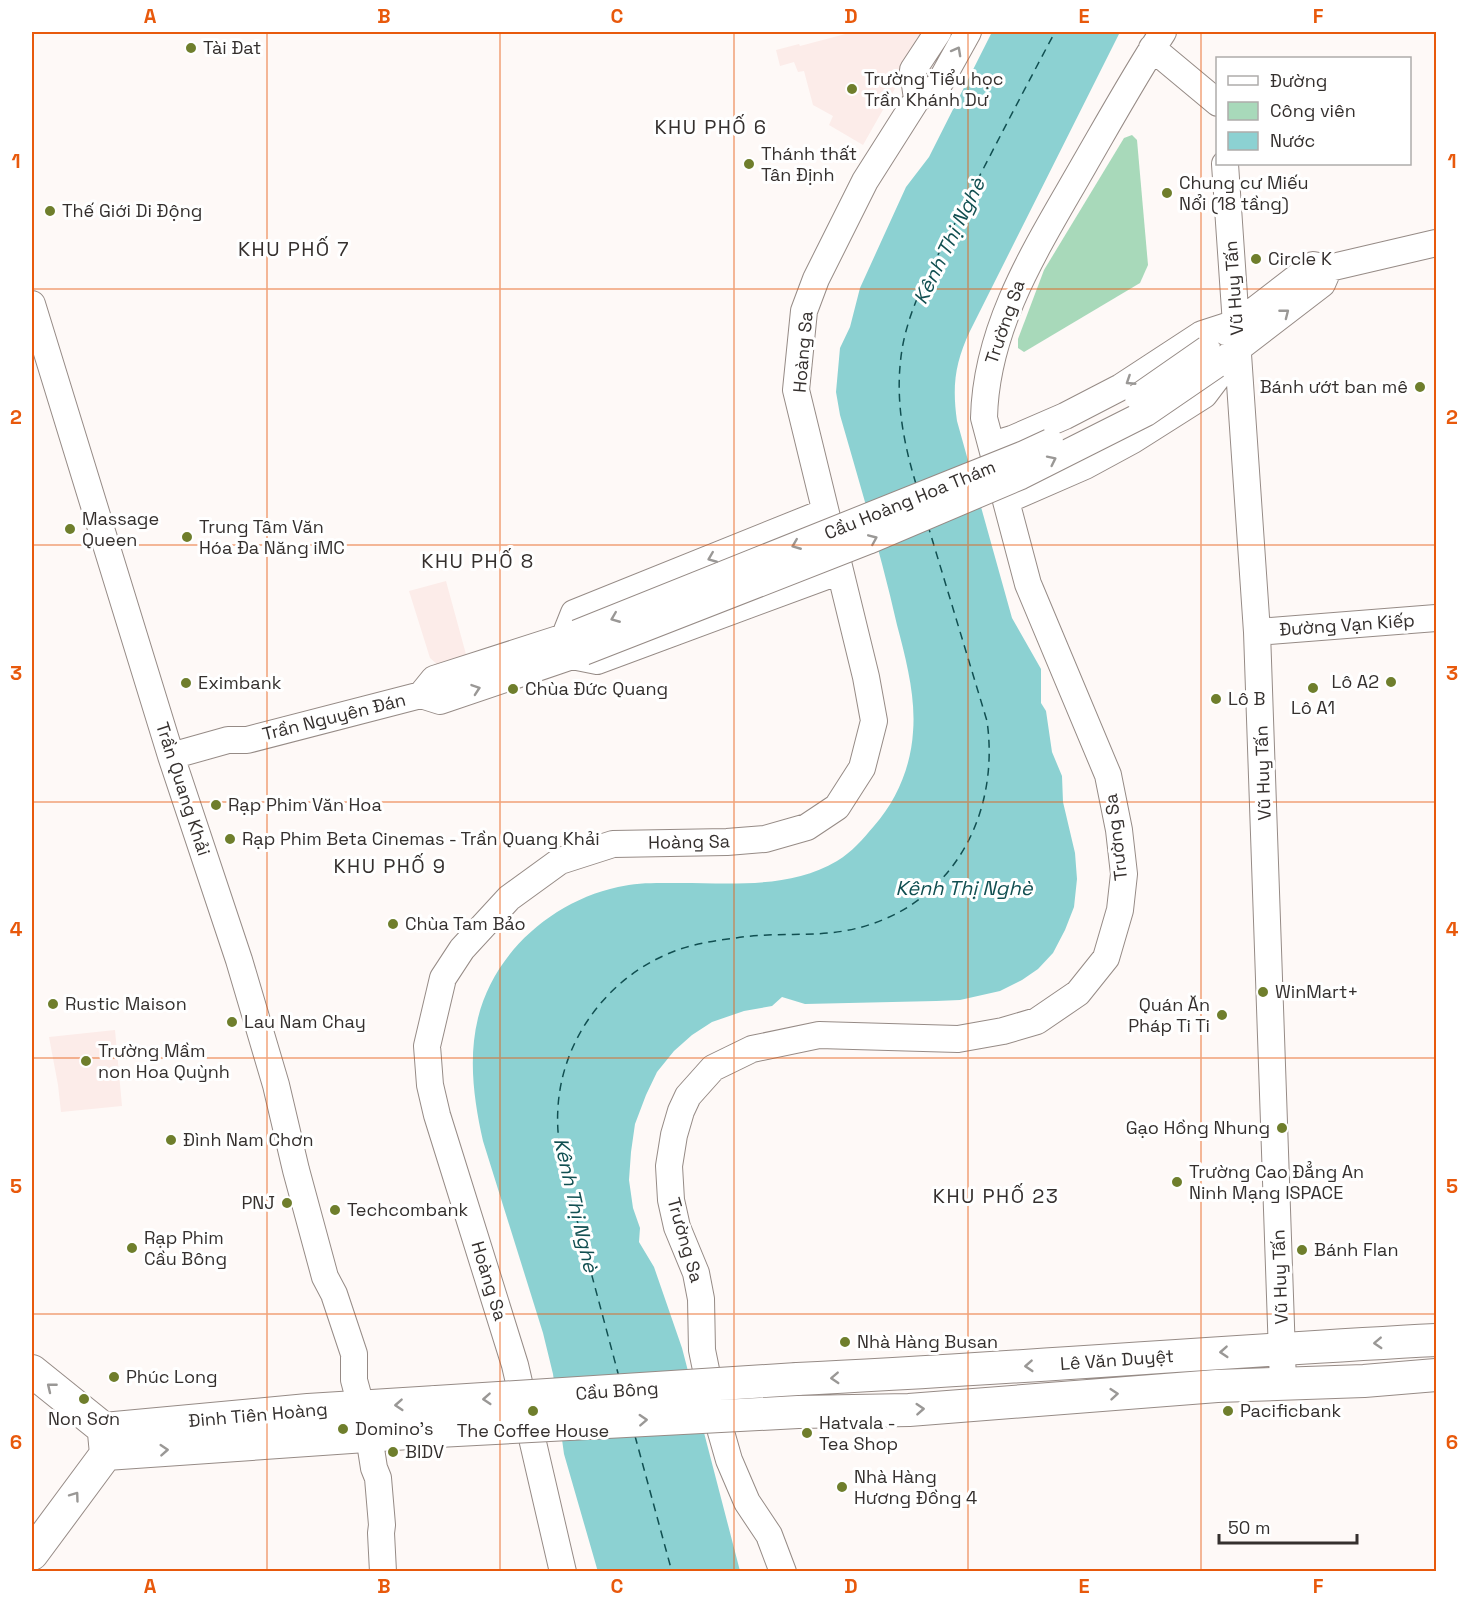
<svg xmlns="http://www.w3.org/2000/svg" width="1468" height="1603" font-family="'Space Grotesk',sans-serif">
<rect width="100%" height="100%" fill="#fef9f7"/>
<!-- education -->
<path fill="#fcece9" d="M853 32H927L863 145 829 125 833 116 813 105 804 71 798 72 794 62 780 66 776 50 799 44 800 46Z
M446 581 467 658 440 667 430 658 409 591Z
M115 1030 122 1106 61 1112 58 1085 49 1037Z"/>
<!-- green -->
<path fill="#a8d9ba" d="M1132 135 1137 140 1148 265 1140 283 1024 352 1018 348V339L1044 270 1124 138Z"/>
<!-- water -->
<path fill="#8cd1d2" d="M992 32H1120L970 331C955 363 952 386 957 421L1012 618 1041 669V703L1046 711 1052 752 1062 776 1063 802 1075 853 1077 879 1074 907 1065 930 1053 953 1038 969 1022 980 1000 991 960 1000 936 1001 805 1004 782 997 772 1006 744 1011 712 1022 692 1035 674 1051 657 1072 646 1095 635 1124 631 1152 629 1180 633 1208 640 1228 639 1242 654 1267 682 1348 740 1571 598 1572 564 1454 553 1374 543 1333 483 1141C474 1101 468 1059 478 1018 494 952 553 901 618 887 638 882 659 883 680 883 731 883 790 889 837 861 852 852 863 839 874 826 897 800 911 766 913 732 916 697 906 659 897 625 881 554 860 485 840 415L836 392 840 348 850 327 860 288 906 187 929 157Z"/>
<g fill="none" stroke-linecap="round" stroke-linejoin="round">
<!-- ferry -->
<path stroke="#114f51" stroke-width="1.5" stroke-dasharray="8 6" stroke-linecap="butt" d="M916 484C902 438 894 392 903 344 913 294 941 251 964 206 994 148 1024 90 1055 32
M619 1377C606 1328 593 1280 580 1231 569 1190 555 1150 558 1107 562 1042 604 983 663 956 686 945 711 941 736 938 772 932 808 937 844 931 947 913 1001 820 987 721L929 529
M635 1436 672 1572"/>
<!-- minor casing -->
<g stroke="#968b86" stroke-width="28">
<path id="minor" d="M1152 48 1218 103
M917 99 913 70 938 32
M1225 164 1257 632 1283 1383
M32 304 171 756 239 960 276 1085 296 1170 325 1277 334 1294 354 1354V1380L369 1436 374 1468 378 1478 382 1525 381 1533 383 1572
M1226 332 1313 265 1329 268 1436 243
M1227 357 1322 284 1329 268
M992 445 1012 439 1065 416 1121 387 1202 334 1236 323
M1007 500 1085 466 1133 440 1204 395 1235 354
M1257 632 1436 618
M564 638 574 613 825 512
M572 656 597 661 840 571
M421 695 434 679 577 633
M171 756 228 740H247L421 695 440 701 584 652
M563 1572 515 1365 437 1115 430 1085 427 1046 443 978 462 949 509 898 560 861 613 844 727 842 765 839 807 827 837 807 862 768 874 721 866 677 796 390 804 311 816 279 865 181 917 99 938 86 968 32
M783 1572 769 1535 747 1502 729 1460 713 1404 702 1350 701 1299 696 1273 677 1227 671 1200 669 1166 674 1135 681 1111 688 1096 713 1068 752 1049 819 1035 958 1039 1003 1031 1037 1021 1078 993 1106 958 1120 910 1124 874 1119 830 1108 775 1028 584 984 418C986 324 1039 244 1084 165 1110 120 1135 75 1163 32"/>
</g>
<!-- major casing -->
<g stroke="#968b86" stroke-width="34">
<path id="major" d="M32 1371 104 1429
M797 1379C1010 1369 1223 1351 1436 1340
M798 1412 909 1410 1217 1386 1364 1381 1436 1375
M104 1429 308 1410 436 1402
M106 1454 438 1431
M32 1554 106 1454 104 1433"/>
</g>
<!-- minor -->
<use href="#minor" stroke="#fff" stroke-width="26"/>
<!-- major -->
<use href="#major" stroke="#fff" stroke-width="32"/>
<!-- minor-bridge casing -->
<g stroke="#968b86" stroke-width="28" stroke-linecap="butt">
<path id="minor-bridge" d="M1138 397 1207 349
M577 633 1024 454 1050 442
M584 652 868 541 1021 476 1146 413 1216 365"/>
</g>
<!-- major-bridge casing -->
<g stroke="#968b86" stroke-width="34" stroke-linecap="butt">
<path id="major-bridge" d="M436 1402 797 1379
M438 1431 798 1412"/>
</g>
<!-- minor-bridge -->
<use href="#minor-bridge" stroke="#fff" stroke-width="26"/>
<!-- major-bridge -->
<use href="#major-bridge" stroke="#fff" stroke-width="32"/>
</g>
<!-- one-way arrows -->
<defs><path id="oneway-chevron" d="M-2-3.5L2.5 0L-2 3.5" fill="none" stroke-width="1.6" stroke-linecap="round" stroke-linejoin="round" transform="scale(1.5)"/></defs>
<g stroke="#9a9896">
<use href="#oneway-chevron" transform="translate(957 51) rotate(-61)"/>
<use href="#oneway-chevron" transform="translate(1285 313) rotate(-38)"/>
<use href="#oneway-chevron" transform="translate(1130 381) rotate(147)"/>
<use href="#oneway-chevron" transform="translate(1052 460) rotate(-26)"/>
<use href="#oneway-chevron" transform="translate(873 539) rotate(-23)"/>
<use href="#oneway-chevron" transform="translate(796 545) rotate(158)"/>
<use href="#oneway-chevron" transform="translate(712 558) rotate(158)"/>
<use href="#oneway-chevron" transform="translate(615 618) rotate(158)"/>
<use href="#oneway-chevron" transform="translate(476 689) rotate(-19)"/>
<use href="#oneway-chevron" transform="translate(1378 1343) rotate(177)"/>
<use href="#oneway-chevron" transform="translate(1224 1352) rotate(176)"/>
<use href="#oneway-chevron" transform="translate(1029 1366) rotate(176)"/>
<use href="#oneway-chevron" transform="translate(835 1378) rotate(177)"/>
<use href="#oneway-chevron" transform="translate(51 1387) rotate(-141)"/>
<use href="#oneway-chevron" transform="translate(1114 1394) rotate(-5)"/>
<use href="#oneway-chevron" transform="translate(487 1399) rotate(176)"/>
<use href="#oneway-chevron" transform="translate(399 1405) rotate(176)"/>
<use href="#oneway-chevron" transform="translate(920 1409) rotate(-4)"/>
<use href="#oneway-chevron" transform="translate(643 1420) rotate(-3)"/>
<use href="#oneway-chevron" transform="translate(164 1450) rotate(-4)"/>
<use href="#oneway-chevron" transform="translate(75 1496) rotate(-54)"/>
</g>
<!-- grid -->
<path fill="none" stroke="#e8590c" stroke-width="1.5" stroke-opacity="0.55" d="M267 32V1572M500 32V1572M734 32V1572M968 32V1572M1201 32V1572M32 289H1436M32 545H1436M32 802H1436M32 1058H1436M32 1314H1436"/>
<!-- markers -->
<g fill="#6f7e2c" stroke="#fff" stroke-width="2">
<circle cx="191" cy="48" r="6"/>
<circle cx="852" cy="89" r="6"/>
<circle cx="749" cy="164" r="6"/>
<circle cx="1167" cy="193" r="6"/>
<circle cx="50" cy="211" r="6"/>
<circle cx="1256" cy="259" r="6"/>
<circle cx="1420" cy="387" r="6"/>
<circle cx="70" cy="529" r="6"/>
<circle cx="187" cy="537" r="6"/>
<circle cx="1391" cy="682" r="6"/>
<circle cx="186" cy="683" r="6"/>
<circle cx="1313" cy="688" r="6"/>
<circle cx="513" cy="689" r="6"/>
<circle cx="1216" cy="699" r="6"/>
<circle cx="216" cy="805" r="6"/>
<circle cx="230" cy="839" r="6"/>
<circle cx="393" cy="924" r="6"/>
<circle cx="1263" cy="992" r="6"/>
<circle cx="53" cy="1004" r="6"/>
<circle cx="1222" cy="1015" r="6"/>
<circle cx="232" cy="1022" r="6"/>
<circle cx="86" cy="1061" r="6"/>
<circle cx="1282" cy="1128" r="6"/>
<circle cx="171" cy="1140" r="6"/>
<circle cx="1177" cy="1182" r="6"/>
<circle cx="287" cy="1203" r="6"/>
<circle cx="335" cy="1210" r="6"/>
<circle cx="132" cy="1248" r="6"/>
<circle cx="1302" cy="1250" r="6"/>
<circle cx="845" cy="1342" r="6"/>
<circle cx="114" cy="1377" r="6"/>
<circle cx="84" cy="1399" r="6"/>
<circle cx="533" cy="1411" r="6"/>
<circle cx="1228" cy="1411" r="6"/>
<circle cx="343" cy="1429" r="6"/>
<circle cx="807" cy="1433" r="6"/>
<circle cx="393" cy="1452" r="6"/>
<circle cx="842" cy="1487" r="6"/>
</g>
<g text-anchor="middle" stroke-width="6" stroke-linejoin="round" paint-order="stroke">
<!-- poi labels -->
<g font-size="18" fill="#35302e" stroke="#fff" text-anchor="start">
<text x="203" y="54">Tài Đat</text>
<text x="864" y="85">Trường Tiểu học<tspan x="864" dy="21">Trần Khánh Dư</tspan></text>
<text x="761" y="160">Thánh thất<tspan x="761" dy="21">Tân Định</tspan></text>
<text x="1179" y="189">Chung cư Miếu<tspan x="1179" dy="21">Nổi (18 tầng)</tspan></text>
<text x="62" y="217">Thế Giới Di Động</text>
<text x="1268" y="265">Circle K</text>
<text x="1408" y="393" text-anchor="end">Bánh ướt ban mê</text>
<text x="82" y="525">Massage<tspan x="82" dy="21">Queen</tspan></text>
<text x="199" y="533">Trung Tâm Văn<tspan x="199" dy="21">Hóa Đa Năng iMC</tspan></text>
<text x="1379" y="688" text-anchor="end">Lô A2</text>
<text x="198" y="689">Eximbank</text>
<text x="525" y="695">Chùa Đức Quang</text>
<text x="1228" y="705">Lô B</text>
<text x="1313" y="714" text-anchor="middle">Lô A1</text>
<text x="228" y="811">Rạp Phim Văn Hoa</text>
<text x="242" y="845">Rạp Phim Beta Cinemas - Trần Quang Khải</text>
<text x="405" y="930">Chùa Tam Bảo</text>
<text x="1275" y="998">WinMart+</text>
<text x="65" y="1010">Rustic Maison</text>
<text x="1210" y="1011" text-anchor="end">Quán Ăn<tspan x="1210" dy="21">Pháp Ti Ti</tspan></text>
<text x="244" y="1028">Lau Nam Chay</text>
<text x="98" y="1057">Trường Mầm<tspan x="98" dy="21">non Hoa Quỳnh</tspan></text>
<text x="1270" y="1134" text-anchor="end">Gạo Hồng Nhung</text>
<text x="183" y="1146">Đình Nam Chơn</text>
<text x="1189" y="1178">Trường Cao Đẳng An<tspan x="1189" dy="21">Ninh Mạng ISPACE</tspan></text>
<text x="275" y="1209" text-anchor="end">PNJ</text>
<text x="347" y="1216">Techcombank</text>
<text x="144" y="1244">Rạp Phim<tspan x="144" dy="21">Cầu Bông</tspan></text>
<text x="1314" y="1256">Bánh Flan</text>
<text x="857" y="1348">Nhà Hàng Busan</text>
<text x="126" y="1383">Phúc Long</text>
<text x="1240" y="1417">Pacificbank</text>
<text x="84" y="1425" text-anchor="middle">Non Sơn</text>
<text x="819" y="1429">Hatvala -<tspan x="819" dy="21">Tea Shop</tspan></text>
<text x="355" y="1435">Domino's</text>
<text x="533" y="1437" text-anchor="middle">The Coffee House</text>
<text x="405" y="1458">BIDV</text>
<text x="854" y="1483">Nhà Hàng<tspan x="854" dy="21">Hương Đồng 4</tspan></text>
</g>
<!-- street labels -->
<g font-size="18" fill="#35302e" stroke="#fff">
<text transform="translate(1234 288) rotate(-94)" y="6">Vũ Huy Tấn</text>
<text transform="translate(1005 322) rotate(-71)" y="6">Trường Sa</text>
<text transform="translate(803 352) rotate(-85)" y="6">Hoàng Sa</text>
<text transform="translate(910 500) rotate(-22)" y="6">Cầu Hoàng Hoa Thám</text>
<text transform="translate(1347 625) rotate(-4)" y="6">Đường Vạn Kiếp</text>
<text transform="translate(334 717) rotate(-14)" y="6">Trần Nguyên Đán</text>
<text transform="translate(1263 773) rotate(-92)" y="6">Vũ Huy Tấn</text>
<text transform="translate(183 789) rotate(72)" y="6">Trần Quang Khải</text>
<text transform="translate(1116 837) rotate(-97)" y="6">Trường Sa</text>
<text transform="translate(689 842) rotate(-1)" y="6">Hoàng Sa</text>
<text transform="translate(685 1240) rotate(74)" y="6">Trường Sa</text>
<text transform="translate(1280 1277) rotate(-92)" y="6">Vũ Huy Tấn</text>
<text transform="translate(489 1281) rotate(73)" y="6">Hoàng Sa</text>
<text transform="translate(1117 1360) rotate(-4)" y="6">Lê Văn Duyệt</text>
<text transform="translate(617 1391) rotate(-4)" y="6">Cầu Bông</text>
<text transform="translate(258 1415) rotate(-5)" y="6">Đinh Tiên Hoàng</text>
</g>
<!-- neighbourhood labels -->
<g font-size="20" letter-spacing="1.5" fill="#35302e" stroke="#fff">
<text x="711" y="134">KHU PHỐ 6</text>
<text x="294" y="256">KHU PHỐ 7</text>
<text x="478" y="568">KHU PHỐ 8</text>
<text x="390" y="873">KHU PHỐ 9</text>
<text x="996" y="1203">KHU PHỐ 23</text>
</g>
<!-- water labels -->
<g font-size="20" font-style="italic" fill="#114f51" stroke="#fff">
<text transform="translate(949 241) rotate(-64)" y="7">Kênh Thị Nghè</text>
<text x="964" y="895">Kênh Thị Nghè</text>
<text transform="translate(576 1205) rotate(77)" y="7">Kênh Thị Nghè</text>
</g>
</g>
<!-- border -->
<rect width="1468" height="1603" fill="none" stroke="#ffffff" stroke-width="66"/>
<!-- legend -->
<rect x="1216" y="57" width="195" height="108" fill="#ffffff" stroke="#aeacab" stroke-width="1.5"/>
<rect x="1228" y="76" width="30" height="9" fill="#ffffff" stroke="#aeacab" stroke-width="1.5"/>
<text x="1270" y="87" font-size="18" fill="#35302e">Đường</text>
<rect x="1228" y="102" width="30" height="18" fill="#a8d9ba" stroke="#aeacab" stroke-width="1.5"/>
<text x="1270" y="117" font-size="18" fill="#35302e">Công viên</text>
<rect x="1228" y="132" width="30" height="18" fill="#8cd1d2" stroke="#aeacab" stroke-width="1.5"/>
<text x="1270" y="147" font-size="18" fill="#35302e">Nước</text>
<!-- scale -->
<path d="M1219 1534v9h138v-9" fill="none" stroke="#35302e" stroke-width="3"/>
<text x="1228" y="1534" font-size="18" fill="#35302e" stroke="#ffffff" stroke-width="4.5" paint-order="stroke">50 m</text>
<rect x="33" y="33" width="1402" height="1537" fill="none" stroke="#e8590c" stroke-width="2"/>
<g font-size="20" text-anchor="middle" font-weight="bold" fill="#e8590c">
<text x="150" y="23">A</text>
<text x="384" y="23">B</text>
<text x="617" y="23">C</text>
<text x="851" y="23">D</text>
<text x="1084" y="23">E</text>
<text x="1318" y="23">F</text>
<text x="16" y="168">1</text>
<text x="1452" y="168">1</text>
<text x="16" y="424">2</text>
<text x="1452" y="424">2</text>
<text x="16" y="680">3</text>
<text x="1452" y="680">3</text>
<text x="16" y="936">4</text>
<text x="1452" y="936">4</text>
<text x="16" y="1193">5</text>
<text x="1452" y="1193">5</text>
<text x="16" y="1449">6</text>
<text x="1452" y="1449">6</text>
<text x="150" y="1593">A</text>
<text x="384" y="1593">B</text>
<text x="617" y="1593">C</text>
<text x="851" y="1593">D</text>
<text x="1084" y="1593">E</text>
<text x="1318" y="1593">F</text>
</g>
</svg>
